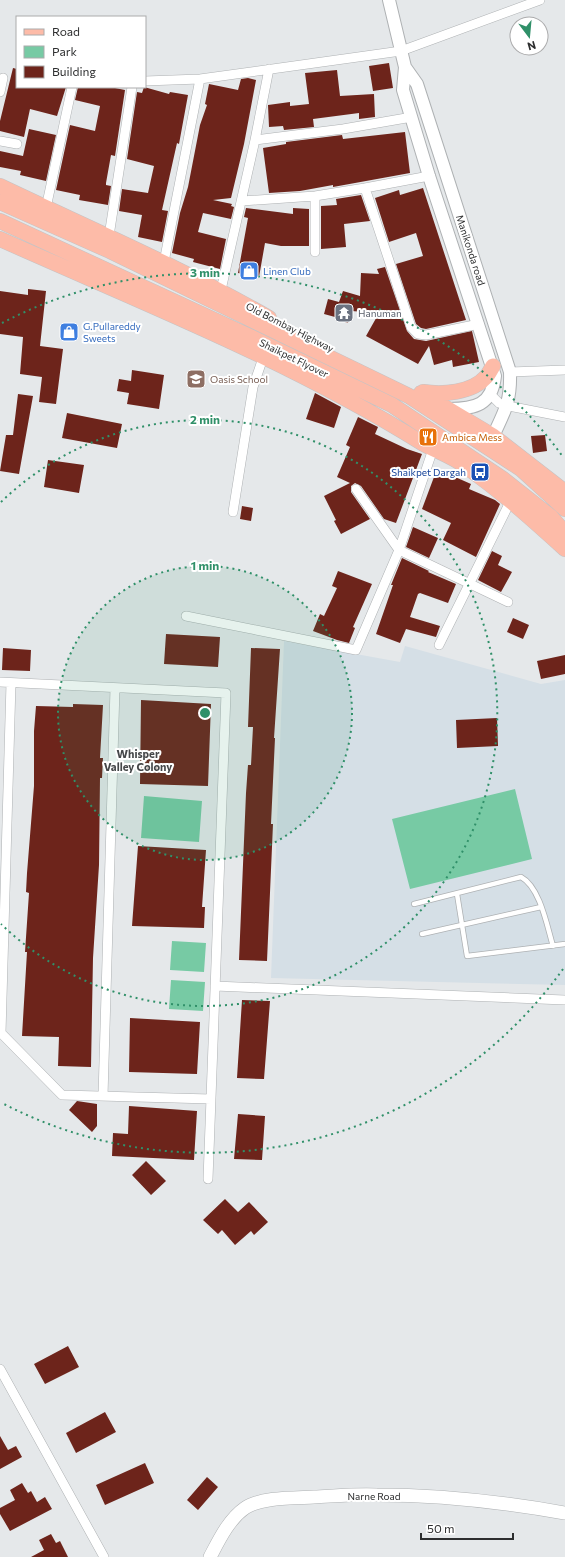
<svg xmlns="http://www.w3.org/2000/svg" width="565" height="1557" font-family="Commissioner,sans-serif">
<rect width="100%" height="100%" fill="#e5e8ea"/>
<!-- built -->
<path fill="#d5dfe6" d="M284 641 400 662 405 646 541 684 565 680V985L271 978Z"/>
<!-- green -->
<path fill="#77caa4" d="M515 789 532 859 410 889 392 819Z
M144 796 202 801 199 842 141 838Z
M172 941 206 943 204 972 170 970Z
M171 980 205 982 203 1011 169 1009Z"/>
<!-- building -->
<path fill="#6d241b" d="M389 63 393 88 373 91 369 66Z
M13 68 17 69V87H66L57 116 30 109 24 137 0 131V121Z
M337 70 340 96 374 94 375 117 359 119V113L313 119 314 127 284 130 283 126 269 127 268 105 290 102V106L309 104 305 73Z
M248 78 256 80 244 144 231 198 213 200 232 204 231 206 234 207 231 219 203 213 198 232 226 239 220 269 193 262 194 259 172 253 180 213 188 187 200 125 207 105 205 104 209 84 238 90 241 79Z
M78 87H110L125 90 115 156 111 155 106 183V185L111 186 108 205 79 200 80 195 56 190 70 125 95 131 100 106 75 100Z
M144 87 169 94 170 92 188 95 179 144 177 143 162 210 168 211 162 242 138 237 142 215 119 211 122 189 148 193 154 166 127 159 137 92 142 93Z
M29 129 56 135 46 181 20 175 21 171 0 167V151L23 156Z
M405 132 410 173 333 187V185L300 191 269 193 263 148 286 144V142L342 135 343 139Z
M423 188 466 320 426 329 421 328 416 324 396 264 423 256 416 233 389 242 375 198 399 190 400 195Z
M361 195 370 221 344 224 346 247 321 249V206L337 205 336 199Z
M246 208 293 214V208L309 209V246H281L265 243 259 277 238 273 248 218 244 217Z
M385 267 407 331 414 339 426 341 472 331 479 362 453 367 452 360 434 365 429 346 418 364 366 336 379 313 351 311 348 323 335 319V317L324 314 328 299 339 302 343 291 360 296 361 273 379 274 377 269Z
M28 289 46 291 40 346 63 349 56 404 39 402 42 377 20 374 23 337 0 334V291L28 295Z
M132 370 164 375 159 409 127 404 129 393 117 391 119 379 131 381Z
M315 393 341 407 334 428 306 419Z
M18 394 33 396 19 474 0 471 6 435H13Z
M67 413 122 424 117 448 62 438Z
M358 417 378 427 375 434 407 449 422 454 396 523 384 519 361 486 355 483 351 486V492L370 519 341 534 334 521 336 520 324 496 350 483 337 477 350 447 346 445Z
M545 435 547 451 533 453 531 436Z
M48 460 84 465 79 493 44 487Z
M437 469 471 484 469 489 495 500 500 504 476 557 443 540 451 523 422 509Z
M242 506 253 508 251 521 240 519Z
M413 527 438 538 429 558 406 547Z
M492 551 502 556 498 565 512 572 501 592 478 580Z
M402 558 429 571 428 572 456 584 448 603 420 593 418 594 410 617 440 626 436 637 406 629 400 643 376 634 393 585H391Z
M338 571 372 584 353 627 355 628 349 643 337 640 313 631 320 614 324 616 337 588 332 586Z
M513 618 529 625 523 639 507 632Z
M166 634 220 637 218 667 164 664Z
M3 648 31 650 30 671 2 670Z
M251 648 280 649 274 738H275L271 824H273L267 961 239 960 246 793 248 765H251L253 727H248Z
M565 655V674L541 679 537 661Z
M141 700 211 704 208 786 140 784Z
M73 704 103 705 100 758H103L102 778H100L99 865 93 958 91 1067 58 1066 59 1037 22 1036 27 952H25L29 893 26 892 27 873 34 786V731L36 706 73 707Z
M497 718 498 746 457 748 456 720Z
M138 846 206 850 202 907H205L204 928 132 926Z
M242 1000 270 1001 264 1079 237 1078Z
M130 1018 200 1022 197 1074 129 1072Z
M77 1101 97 1104V1126L92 1132 69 1110Z
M129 1106 197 1111 194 1160 112 1156 113 1133 128 1134Z
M238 1114 265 1116 262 1160 234 1159Z
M146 1161 166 1181 151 1195 132 1175Z
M225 1199 238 1212 249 1202 268 1222 254 1235 251 1231 235 1245 222 1230 218 1234 203 1220Z
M68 1346 79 1367 45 1384 34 1364Z
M105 1412 116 1432 76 1453 66 1433Z
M0 1436 8 1450 16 1446 22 1457 0 1469Z
M145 1463 154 1483 105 1505 96 1485Z
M207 1477 218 1487 198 1510 187 1500Z
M22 1483 28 1493 31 1491 37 1502 45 1497 52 1509 10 1531 0 1514V1508L15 1500 10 1490Z
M51 1534 56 1543 60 1541 68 1557H31L44 1550 39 1540Z"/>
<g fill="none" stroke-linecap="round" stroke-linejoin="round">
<!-- service casing -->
<g stroke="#aeb1b3" stroke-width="6">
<path id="service" d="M457 894 467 956 565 944
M414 904 521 877C540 887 547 926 553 946
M422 934 541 907"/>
</g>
<!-- minor casing -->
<g stroke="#aeb1b3" stroke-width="10">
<path id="minor" d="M145 81 200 79 401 51 540 0
M0 92 3 78
M255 140 269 69
M0 141 17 144
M429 176 365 188 411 327 418 334 426 335 479 324
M315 196V252
M242 201 315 196 365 188
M46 208 72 87
M109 236 132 87
M164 262 200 79
M221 290 255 140 343 129 412 117
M510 372 565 370
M491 395 499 403 508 406 565 417
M356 489 399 550 508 602
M233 512 253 387 264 355
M186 616 356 650 399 550 433 449
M439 645 511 500
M0 682 226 693 208 1179
M11 683 1 1033 62 1095 211 1099
M215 986 565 1000
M103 1096 115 688
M0 1369 104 1557"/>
</g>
<!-- tertiary casing -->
<g stroke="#aeb1b3" stroke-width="14">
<path id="tertiary" d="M389 0 405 67 403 90 429 176 495 376C492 405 475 409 449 409
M405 67 417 84 510 372C511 401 505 411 493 436"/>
</g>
<!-- secondary casing -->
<g stroke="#aeb1b3" stroke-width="14">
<path id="secondary" d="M210 1557C219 1540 229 1519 245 1508 261 1497 294 1498 314 1497 335 1496 356 1494 377 1495 440 1495 503 1502 565 1513"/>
</g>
<!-- primary casing -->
<g stroke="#c4c4c5" stroke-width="16">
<path id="primary" d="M0 186C90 229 182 268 269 318
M0 202 110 251 409 396 521 469 565 509
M0 221 251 337 392 405 503 479 551 517 565 533
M0 239C143 303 289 360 422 443 436 451 452 456 465 466 501 491 533 520 565 549
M423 392C442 395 472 393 486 377 489 374 491 369 493 366
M421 393 493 436 565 492"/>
</g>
<!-- service -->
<use href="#service" stroke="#fff" stroke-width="4.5"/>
<!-- minor -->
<use href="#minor" stroke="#fff" stroke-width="9"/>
<!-- tertiary -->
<use href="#tertiary" stroke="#fff" stroke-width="12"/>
<!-- secondary -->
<use href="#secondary" stroke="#fff" stroke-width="13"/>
<!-- primary -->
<use href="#primary" stroke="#fdbba8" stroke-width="15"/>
</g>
<!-- distance rings -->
<circle cx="205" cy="713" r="147" fill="#309069" fill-opacity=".12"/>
<g fill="none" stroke="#309069" stroke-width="2" stroke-dasharray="2 4">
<circle cx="205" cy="713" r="147"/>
<path d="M1 502A293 293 0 1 1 1 924"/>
<path d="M563 969A440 440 0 0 1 2 1103M2 323A440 440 0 0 1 563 457"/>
</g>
<!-- icons -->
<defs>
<g id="shop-square" transform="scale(1)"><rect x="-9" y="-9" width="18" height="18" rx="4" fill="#3f7fe0" stroke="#fff"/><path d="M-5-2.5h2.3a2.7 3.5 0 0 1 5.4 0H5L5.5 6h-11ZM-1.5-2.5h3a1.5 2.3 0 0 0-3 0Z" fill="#fff"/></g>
<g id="temple-square" transform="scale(1)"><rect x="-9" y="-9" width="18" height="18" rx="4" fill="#6b7280" stroke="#fff"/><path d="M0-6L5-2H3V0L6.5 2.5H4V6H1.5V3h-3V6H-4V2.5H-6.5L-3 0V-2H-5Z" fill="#fff"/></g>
<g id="school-square" transform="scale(1)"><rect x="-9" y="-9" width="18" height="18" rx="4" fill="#8d6e63" stroke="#fff"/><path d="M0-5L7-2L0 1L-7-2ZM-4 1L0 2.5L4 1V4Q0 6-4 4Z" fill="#fff"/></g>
<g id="restaurant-square" transform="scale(1)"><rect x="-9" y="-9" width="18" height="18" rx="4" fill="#e8710a" stroke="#fff"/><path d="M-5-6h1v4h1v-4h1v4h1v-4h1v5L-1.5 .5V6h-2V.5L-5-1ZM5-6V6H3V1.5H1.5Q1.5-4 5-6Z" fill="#fff"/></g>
<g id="bus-square" transform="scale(1)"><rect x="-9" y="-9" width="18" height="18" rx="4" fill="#1a4fb4" stroke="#fff"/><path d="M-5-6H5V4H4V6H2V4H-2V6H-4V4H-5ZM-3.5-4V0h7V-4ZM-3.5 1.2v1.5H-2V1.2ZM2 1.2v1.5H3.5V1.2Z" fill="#fff"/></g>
</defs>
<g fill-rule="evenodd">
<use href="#shop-square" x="249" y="271"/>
<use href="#temple-square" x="344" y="313"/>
<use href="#shop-square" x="69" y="332"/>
<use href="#school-square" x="196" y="379"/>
<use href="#restaurant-square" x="428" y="437"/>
<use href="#bus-square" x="480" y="472"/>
</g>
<g text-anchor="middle" stroke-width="4" stroke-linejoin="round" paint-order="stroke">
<!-- street labels -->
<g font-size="10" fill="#2d2e2f" stroke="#fff">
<text transform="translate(471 250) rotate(72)" y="4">Manikonda road</text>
<text transform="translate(290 327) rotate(27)" y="4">Old Bombay Highway</text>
<text transform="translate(294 358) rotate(26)" y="4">Shaikpet Flyover</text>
<text x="374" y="1500">Narne Road</text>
</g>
<!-- shop labels -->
<g font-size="10" fill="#366cbe" stroke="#fff" text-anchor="start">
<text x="263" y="275">Linen Club</text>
<text x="83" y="330">G.Pullareddy<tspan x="83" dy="12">Sweets</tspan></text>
</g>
<!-- worship labels -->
<g font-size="10" fill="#5b616d" stroke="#fff" text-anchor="start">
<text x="358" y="317">Hanuman</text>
</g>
<!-- education labels -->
<g font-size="10" fill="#785e54" stroke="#fff" text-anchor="start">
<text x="210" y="383">Oasis School</text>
</g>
<!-- food labels -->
<g font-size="10" fill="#c56008" stroke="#fff" text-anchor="start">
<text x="442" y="441">Ambica Mess</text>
</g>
<!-- transit labels -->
<g font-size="10" fill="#164399" stroke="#fff" text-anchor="end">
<text x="466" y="476">Shaikpet Dargah</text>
</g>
<!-- neighbourhood labels -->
<g font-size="11" font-weight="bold" fill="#454749" stroke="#fff">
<text x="138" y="758">Whisper<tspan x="138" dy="13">Valley Colony</tspan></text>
</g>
</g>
<circle cx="205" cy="713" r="6" fill="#309069" stroke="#fff" stroke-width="2"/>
<g font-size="12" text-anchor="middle" font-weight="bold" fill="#309069" stroke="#fff" stroke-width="4" stroke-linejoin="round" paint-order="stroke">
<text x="205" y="277">3 min</text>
<text x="205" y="424">2 min</text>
<text x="205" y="570">1 min</text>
</g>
<!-- legend -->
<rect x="16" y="16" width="130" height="72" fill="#ffffff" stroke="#ababac"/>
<rect x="24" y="29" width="20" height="6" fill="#fdbba8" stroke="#ababac"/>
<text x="52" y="36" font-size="12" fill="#2d2e2f">Road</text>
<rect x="24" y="46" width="20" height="12" fill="#77caa4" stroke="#ababac"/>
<text x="52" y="56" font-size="12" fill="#2d2e2f">Park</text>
<rect x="24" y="66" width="20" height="12" fill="#6d241b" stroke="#ababac"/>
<text x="52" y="76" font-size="12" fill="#2d2e2f">Building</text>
<!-- north arrow -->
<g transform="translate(529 36) rotate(164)"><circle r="19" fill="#ffffff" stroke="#ababac"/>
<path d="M0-3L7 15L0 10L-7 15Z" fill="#309069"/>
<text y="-6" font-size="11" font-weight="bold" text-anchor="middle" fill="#2d2e2f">N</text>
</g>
<!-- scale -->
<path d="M421 1533v6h92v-6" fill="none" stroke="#2d2e2f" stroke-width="2"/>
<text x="427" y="1533" font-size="12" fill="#2d2e2f" stroke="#ffffff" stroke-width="3" paint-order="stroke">50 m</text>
</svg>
